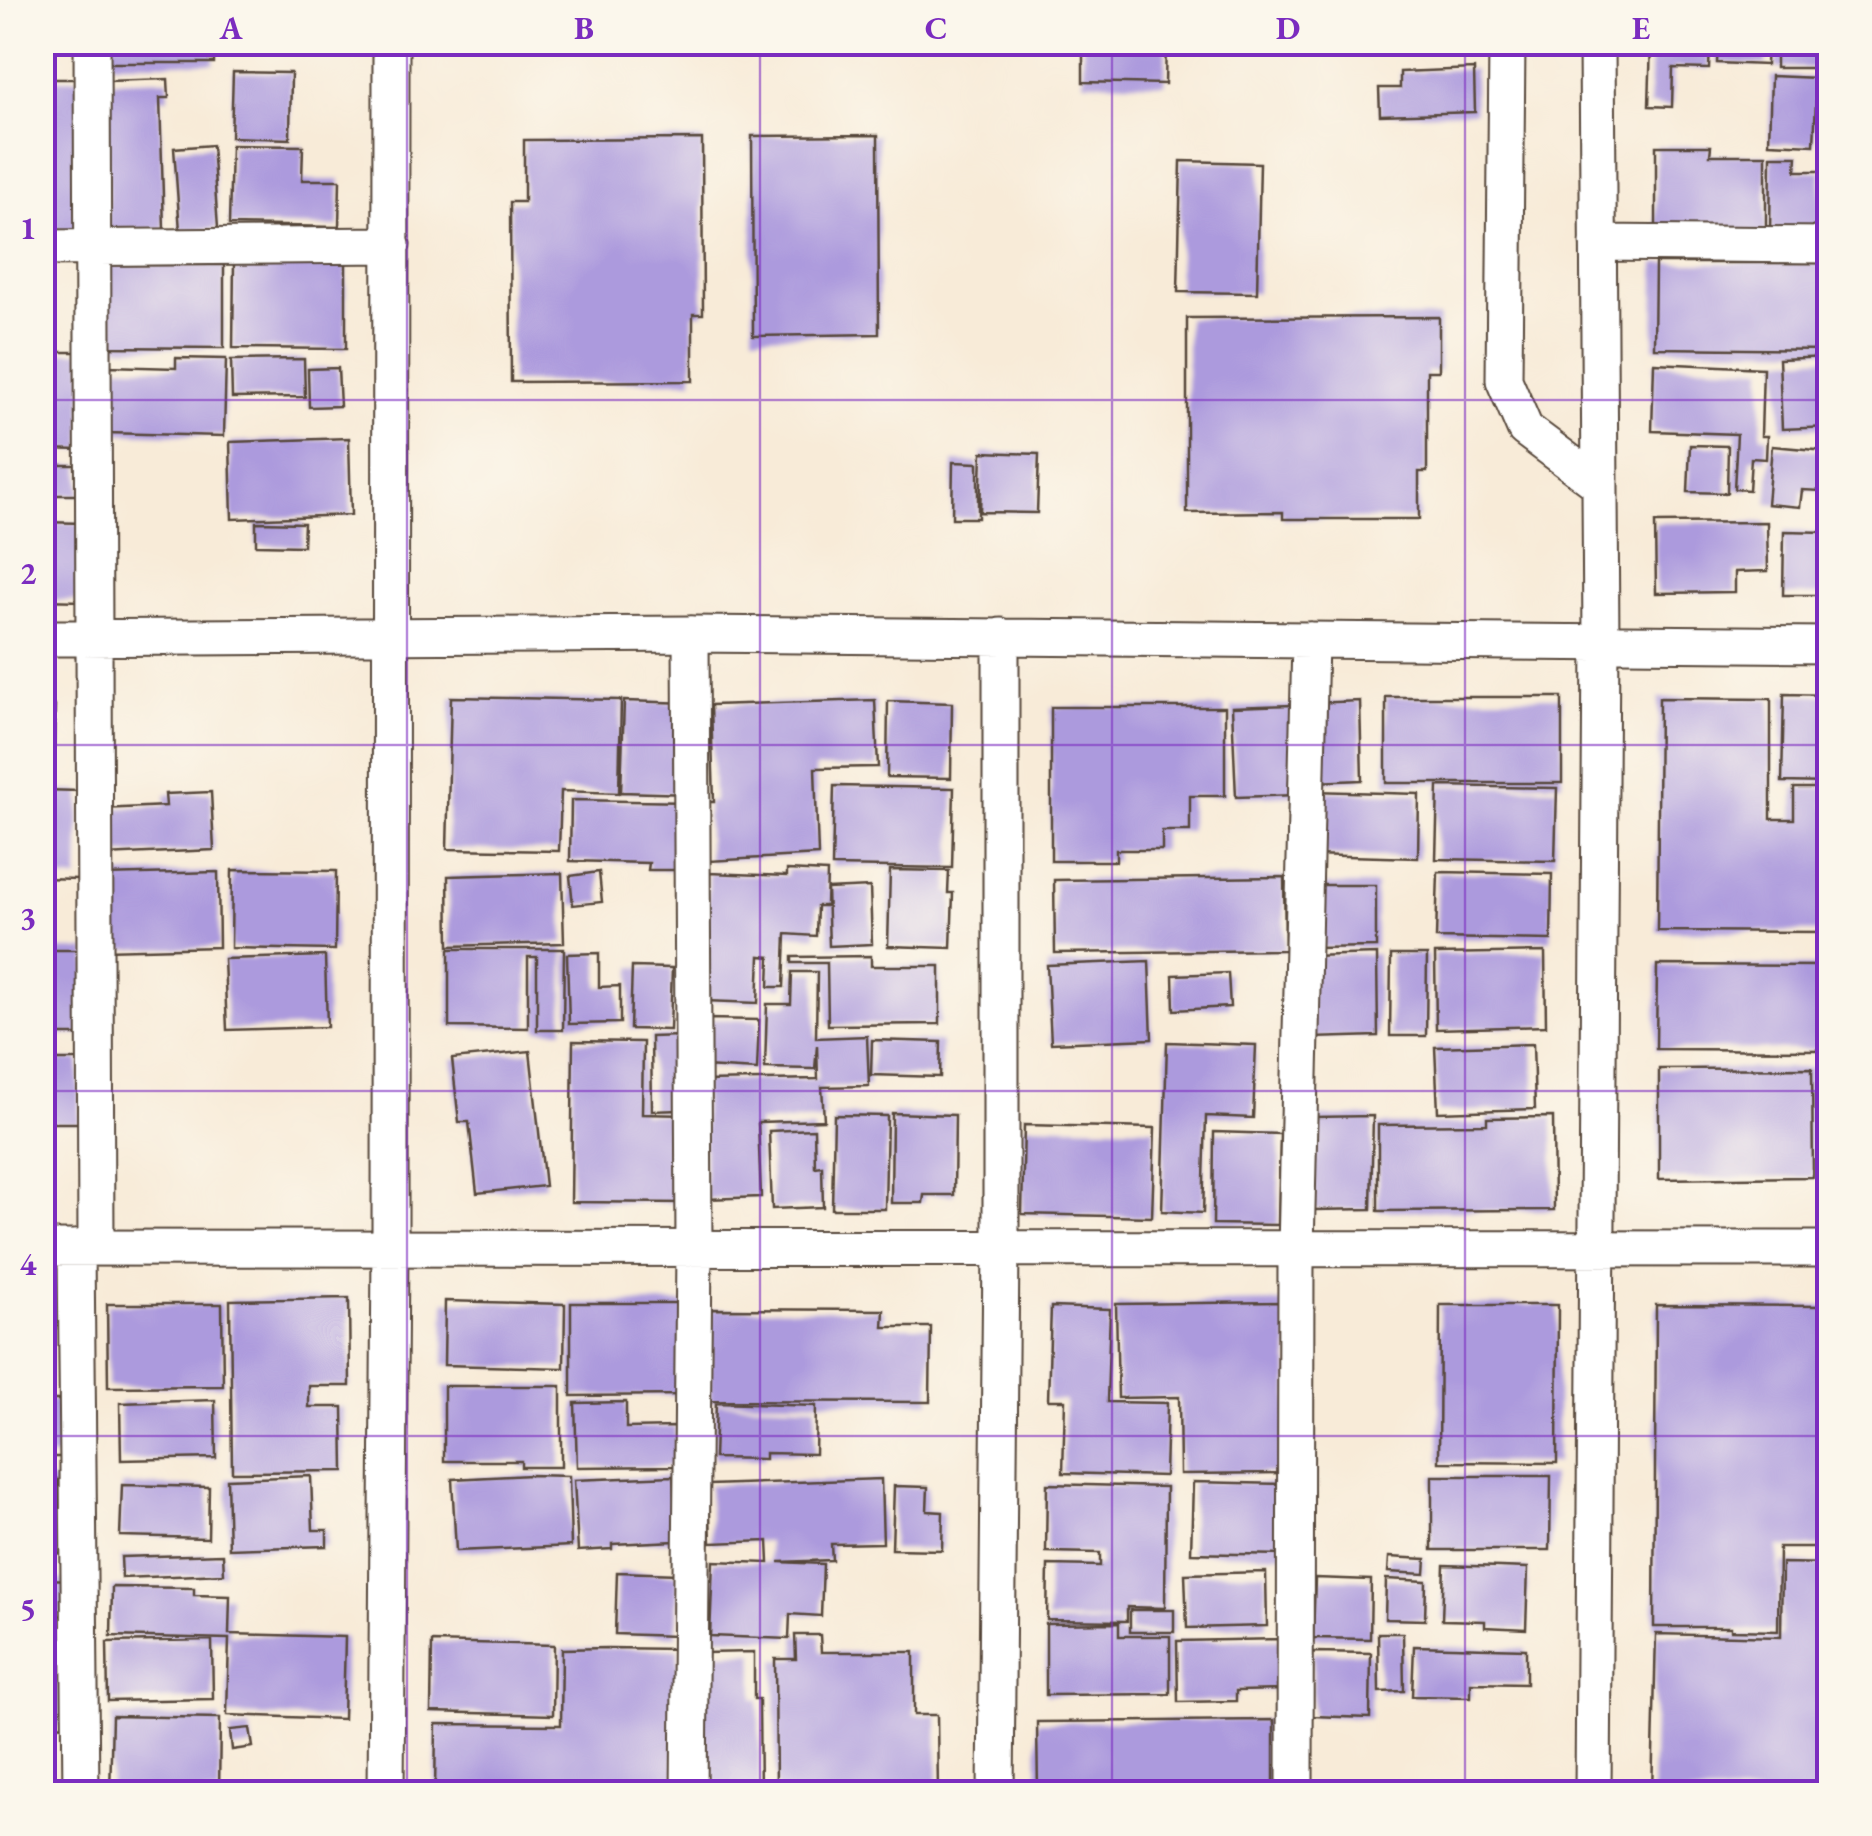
<svg xmlns="http://www.w3.org/2000/svg" width="1872" height="1836" font-family="'EB Garamond',serif">
<rect width="100%" height="100%" fill="#fbf7ec"/>
<filter id="ink" filterUnits="userSpaceOnUse"><feTurbulence type="fractalNoise" baseFrequency=".01" numOctaves="2"/><feDisplacementMap in="SourceGraphic" scale="20" xChannelSelector="R" yChannelSelector="G"/><feConvolveMatrix kernelMatrix="1 2 1 2 8 2 1 2 1" color-interpolation-filters="sRGB"/></filter>
<filter id="wash" filterUnits="userSpaceOnUse"><feTurbulence type="fractalNoise" baseFrequency=".0048" numOctaves="4" result="noise"/><feDisplacementMap in="SourceGraphic" scale="40" xChannelSelector="R" yChannelSelector="G"/><feGaussianBlur stdDeviation="2.25" result="paint"/><feColorMatrix in="noise" values="0 0 0 0 0 0 0 0 0 0 0 0 0 0 0 0 0 1.4 0 .05"/><feComposite in="paint" operator="in"/></filter>
<g filter="url(#wash)">
<rect width="100%" height="100%" fill="#f8ebd8"/>
<g id="blocks">
<!-- building -->
<path fill="#ac9add" d="M105 42H214V63H105Z
M1083 42H1166L1165 84 1083 82Z
M1651 42H1710L1709 69 1673 68 1672 107 1649 106Z
M1718 42H1767L1766 65 1717 63Z
M1776 42H1830V68H1776Z
M1474 69 1475 112 1380 115 1379 88H1400V72Z
M233 72 291 73 290 139 231 137Z
M1771 76 1817 78 1814 145 1769 143Z
M42 79H83L84 231H42Z
M168 79 169 98H160L164 229 108 231 107 81Z
M878 135 879 334 753 336 752 136Z
M702 139 703 314H693V381L511 382 510 202H524V140Z
M212 145 218 228 180 231 174 148Z
M231 145 303 146 302 180H340L339 227 229 225Z
M1656 146H1711L1710 155H1766V235H1656Z
M1771 156H1797L1796 171H1821L1820 235 1770 234Z
M1181 161 1260 163 1257 293 1178 292Z
M234 261H346V349L233 348Z
M1655 263H1830V350L1654 348Z
M99 265H224V348L99 347Z
M1439 317V371H1427V472H1419V519H1283V512L1187 513V318Z
M42 352H83L82 450 42 449Z
M1830 357V427L1782 429 1779 359Z
M176 358 226 359 224 436 106 433 108 366 176 368Z
M304 359 305 397 232 398 231 360Z
M1654 363 1763 368 1761 436H1767L1766 459 1751 458 1749 490 1734 489 1737 434 1652 431Z
M338 368 340 406 309 407 308 369Z
M349 438 351 515 232 519 230 442Z
M1690 445 1728 446 1727 493 1688 492Z
M1772 446 1826 451 1822 491 1802 490 1800 507 1767 504Z
M982 452 1039 454 1037 513 980 512Z
M953 462 978 463V518H952Z
M42 465H80V495H42Z
M42 522 84 523 82 601 42 600Z
M256 522 304 523 303 546 256 545Z
M1767 522 1768 571 1735 572V592L1656 593 1655 523Z
M1784 531 1826 532 1830 595H1783Z
M1784 694 1830 695V783L1782 782Z
M451 697 621 700 619 793 561 791 559 851 447 849Z
M1386 697H1562V783H1386Z
M1659 698 1771 699V819H1794V788H1825V808H1830V932L1657 931Z
M875 700 878 767 815 768 818 855 709 861 707 802H714L711 705Z
M624 701 691 703 689 794 621 792Z
M888 701 952 703 951 778 887 777Z
M1360 701 1362 780 1313 782 1311 703Z
M1293 705 1297 795 1236 797 1232 707Z
M42 706H55L54 749H42Z
M1051 707H1225V796H1190V831H1162V850H1116V861H1051Z
M834 786 954 788 952 868 832 866Z
M1438 786 1557 788 1555 861 1436 859Z
M42 790 80 791 78 879 42 878Z
M1313 791 1419 794 1418 858 1311 855Z
M211 792 214 850 104 855 101 809 166 806 165 794Z
M571 800 690 802 688 870H648L649 863 570 861Z
M232 870 336 871 335 950 231 948Z
M787 870 827 872 826 906H817L816 936 786 934 784 987H769L770 957 760 956 758 1003 705 1001 709 873 787 876Z
M890 870 949 871 948 893H953L951 948 888 946Z
M218 872 219 947 104 950 103 875Z
M599 872 602 902 573 905 570 876Z
M1438 872 1552 874 1551 940 1436 938Z
M562 873 564 943 449 946 448 876Z
M1284 877 1285 950 1055 953 1054 880Z
M1310 885H1376V947L1311 948Z
M870 887 872 944 829 946 827 889Z
M449 949H564L563 1030H537V957H528V1028L449 1027Z
M42 950H87L86 1035H52L51 1060H79V1123H42Z
M1545 952 1546 1026 1436 1029 1435 954Z
M599 953V987L620 986V1023L569 1024 567 954Z
M1377 954 1378 1036 1312 1038 1310 956Z
M1391 955H1427L1426 1036H1390Z
M325 956 327 1027 227 1030 224 959Z
M871 956V966H940V1024L828 1025 827 963H792V957Z
M1149 961 1152 1039 1051 1043 1047 965Z
M1657 965 1830 966V1050L1656 1049Z
M632 967 672 968 670 1030 630 1029Z
M792 972H817L816 1038 867 1036 869 1086 822 1087 824 1120 758 1122 761 1197 706 1199 703 1081 818 1079 817 1045 815 1069 765 1068 767 1004H791Z
M1228 973 1230 1007 1174 1010 1173 975Z
M707 1019 759 1020 757 1070 705 1067Z
M680 1036 681 1110 652 1111 651 1037Z
M872 1040 941 1042 940 1077 871 1075Z
M573 1041 643 1042 642 1114 688 1115 687 1203 571 1202Z
M1167 1042 1256 1045 1253 1118 1206 1116 1203 1213 1162 1211Z
M1533 1044 1535 1109 1438 1112 1435 1047Z
M530 1051 545 1186 477 1193 469 1122H459L452 1059Z
M1812 1068 1813 1177 1659 1179V1069Z
M892 1113 955 1115 954 1195H924L923 1203H891Z
M834 1115 887 1116 885 1209H832Z
M1373 1116 1371 1209 1314 1210 1313 1117Z
M1553 1117 1554 1210 1378 1211V1125L1487 1124V1118Z
M1024 1125 1155 1128 1152 1217 1022 1214Z
M814 1129 815 1167 822 1166 823 1207 772 1209 769 1131Z
M1214 1132 1280 1134 1278 1225 1213 1224Z
M349 1298 350 1386H309V1407H343L344 1471 232 1472 230 1300Z
M445 1301 565 1304 564 1368 444 1365Z
M1287 1302 1290 1473 1180 1474 1179 1397 1118 1398 1116 1304Z
M571 1303H686V1395L571 1396Z
M107 1304H222L223 1386 108 1387Z
M1440 1305H1558L1557 1463 1439 1462Z
M1656 1305 1830 1306V1547H1779L1778 1631 1731 1630V1627H1654Z
M1051 1307 1110 1309 1107 1402 1167 1403 1165 1476 1063 1473 1065 1400H1048Z
M711 1309 884 1310 883 1327H931L930 1402 710 1401Z
M444 1386H561V1467H521V1461H444Z
M42 1400H60L61 1457H42Z
M215 1400 216 1458 121 1460 120 1403Z
M626 1402V1428L675 1427 676 1466 577 1467 575 1403Z
M716 1403 816 1406 815 1454 765 1453V1459L714 1458Z
M530 1475 569 1476 571 1546 456 1551 452 1479Z
M311 1476 313 1530H327V1546L229 1549 227 1479Z
M673 1476 676 1541 612 1544V1549L578 1551 574 1480Z
M1432 1476H1551L1550 1550H1432Z
M881 1479 883 1543 831 1544 832 1560 779 1562 823 1564 821 1616 790 1614 789 1639 710 1636 713 1561 769 1563 768 1541 711 1543 709 1485Z
M42 1480H58L60 1553H42Z
M1193 1482 1286 1484 1284 1555 1191 1553Z
M1047 1484 1166 1487 1165 1608 1127 1607V1621L1047 1620 1048 1565 1100 1566V1553L1046 1552Z
M122 1485 209 1487 208 1538 120 1536Z
M894 1486 928 1487 927 1511 943 1512 942 1550 892 1549Z
M223 1554 224 1574 122 1578 121 1557Z
M1389 1557 1426 1559 1425 1574 1388 1572Z
M1782 1563 1830 1564V1794H1652L1656 1634 1781 1637Z
M1444 1565 1528 1568 1526 1629 1485 1627V1621L1442 1620Z
M617 1572 678 1574 676 1636 615 1634Z
M1266 1572 1267 1626 1187 1628 1185 1574Z
M1315 1578 1371 1580 1370 1639 1313 1638Z
M42 1579 76 1580 75 1616 42 1615Z
M1386 1579 1426 1581 1425 1620 1385 1619Z
M112 1587 194 1588V1595L230 1596 229 1634 345 1637 343 1719 227 1715 229 1639 111 1636Z
M1130 1610H1174V1632H1130Z
M1119 1623V1636H1170V1694L1046 1695V1624Z
M1378 1633H1403L1404 1691 1379 1692Z
M795 1635H820L821 1652H914V1715H937L938 1794H776L775 1659H796Z
M1284 1639 1285 1690 1236 1691V1701L1178 1702 1177 1641Z
M212 1640 213 1699 108 1701 107 1642Z
M42 1642H76V1726L42 1725Z
M432 1642 554 1645 553 1715 431 1712Z
M1414 1646 1526 1649V1684L1471 1683V1697L1412 1696Z
M607 1648 678 1649 677 1794H435L436 1724 561 1725 562 1649Z
M754 1652V1699H759L760 1794H704L703 1653Z
M1313 1652 1371 1653 1370 1718 1312 1716Z
M112 1716 220 1718 219 1794H110Z
M1274 1720V1794H1038L1037 1722Z
M250 1728 253 1747 232 1750 230 1730Z"/>
</g>
</g>
<g filter="url(#ink)">
<use href="#blocks" fill-opacity="0" stroke="#57473a" stroke-width="2.5"/>
<g fill="none" stroke-linecap="round" stroke-linejoin="round">
<!-- minor casing -->
<g stroke="#57473a" stroke-width="39">
<path id="minor" d="M92 42 96 1248
M1507 42 1504 380 1525 429 1600 485
M1598 243 1830 245
M42 248 392 245
M42 638 691 634 1830 645
M42 1248 1830 1249
M76 1248 81 1794
M386 1794 390 1248 391 42
M689 1794 694 1248 691 634
M996 1794 1001 1248V636
M1295 1794 1296 1250 1310 640
M1593 1794 1601 641 1597 42"/>
</g>
<!-- minor -->
<use href="#minor" stroke="#fff" stroke-width="35"/>
</g>
</g>
<!-- grid -->
<path fill="none" stroke="#7b2cbf" stroke-width="2.5" stroke-opacity="0.55" d="M407 42V1794M760 42V1794M1112 42V1794M1465 42V1794M42 400H1830M42 745H1830M42 1091H1830M42 1436H1830"/>
<!-- margin -->
<rect width="1872" height="1836" fill="none" stroke="#fbf7ec" stroke-width="110"/>
<rect x="55" y="55" width="1762" height="1726" fill="none" stroke="#7b2cbf" stroke-width="4"/>
<g font-size="32" text-anchor="middle" font-weight="bold" fill="#7b2cbf">
<text x="231" y="39">A</text>
<text x="584" y="39">B</text>
<text x="936" y="39">C</text>
<text x="1288" y="39">D</text>
<text x="1641" y="39">E</text>
<text x="28" y="239">1</text>
<text x="28" y="584">2</text>
<text x="28" y="929">3</text>
<text x="28" y="1275">4</text>
<text x="28" y="1620">5</text>
</g>
</svg>
